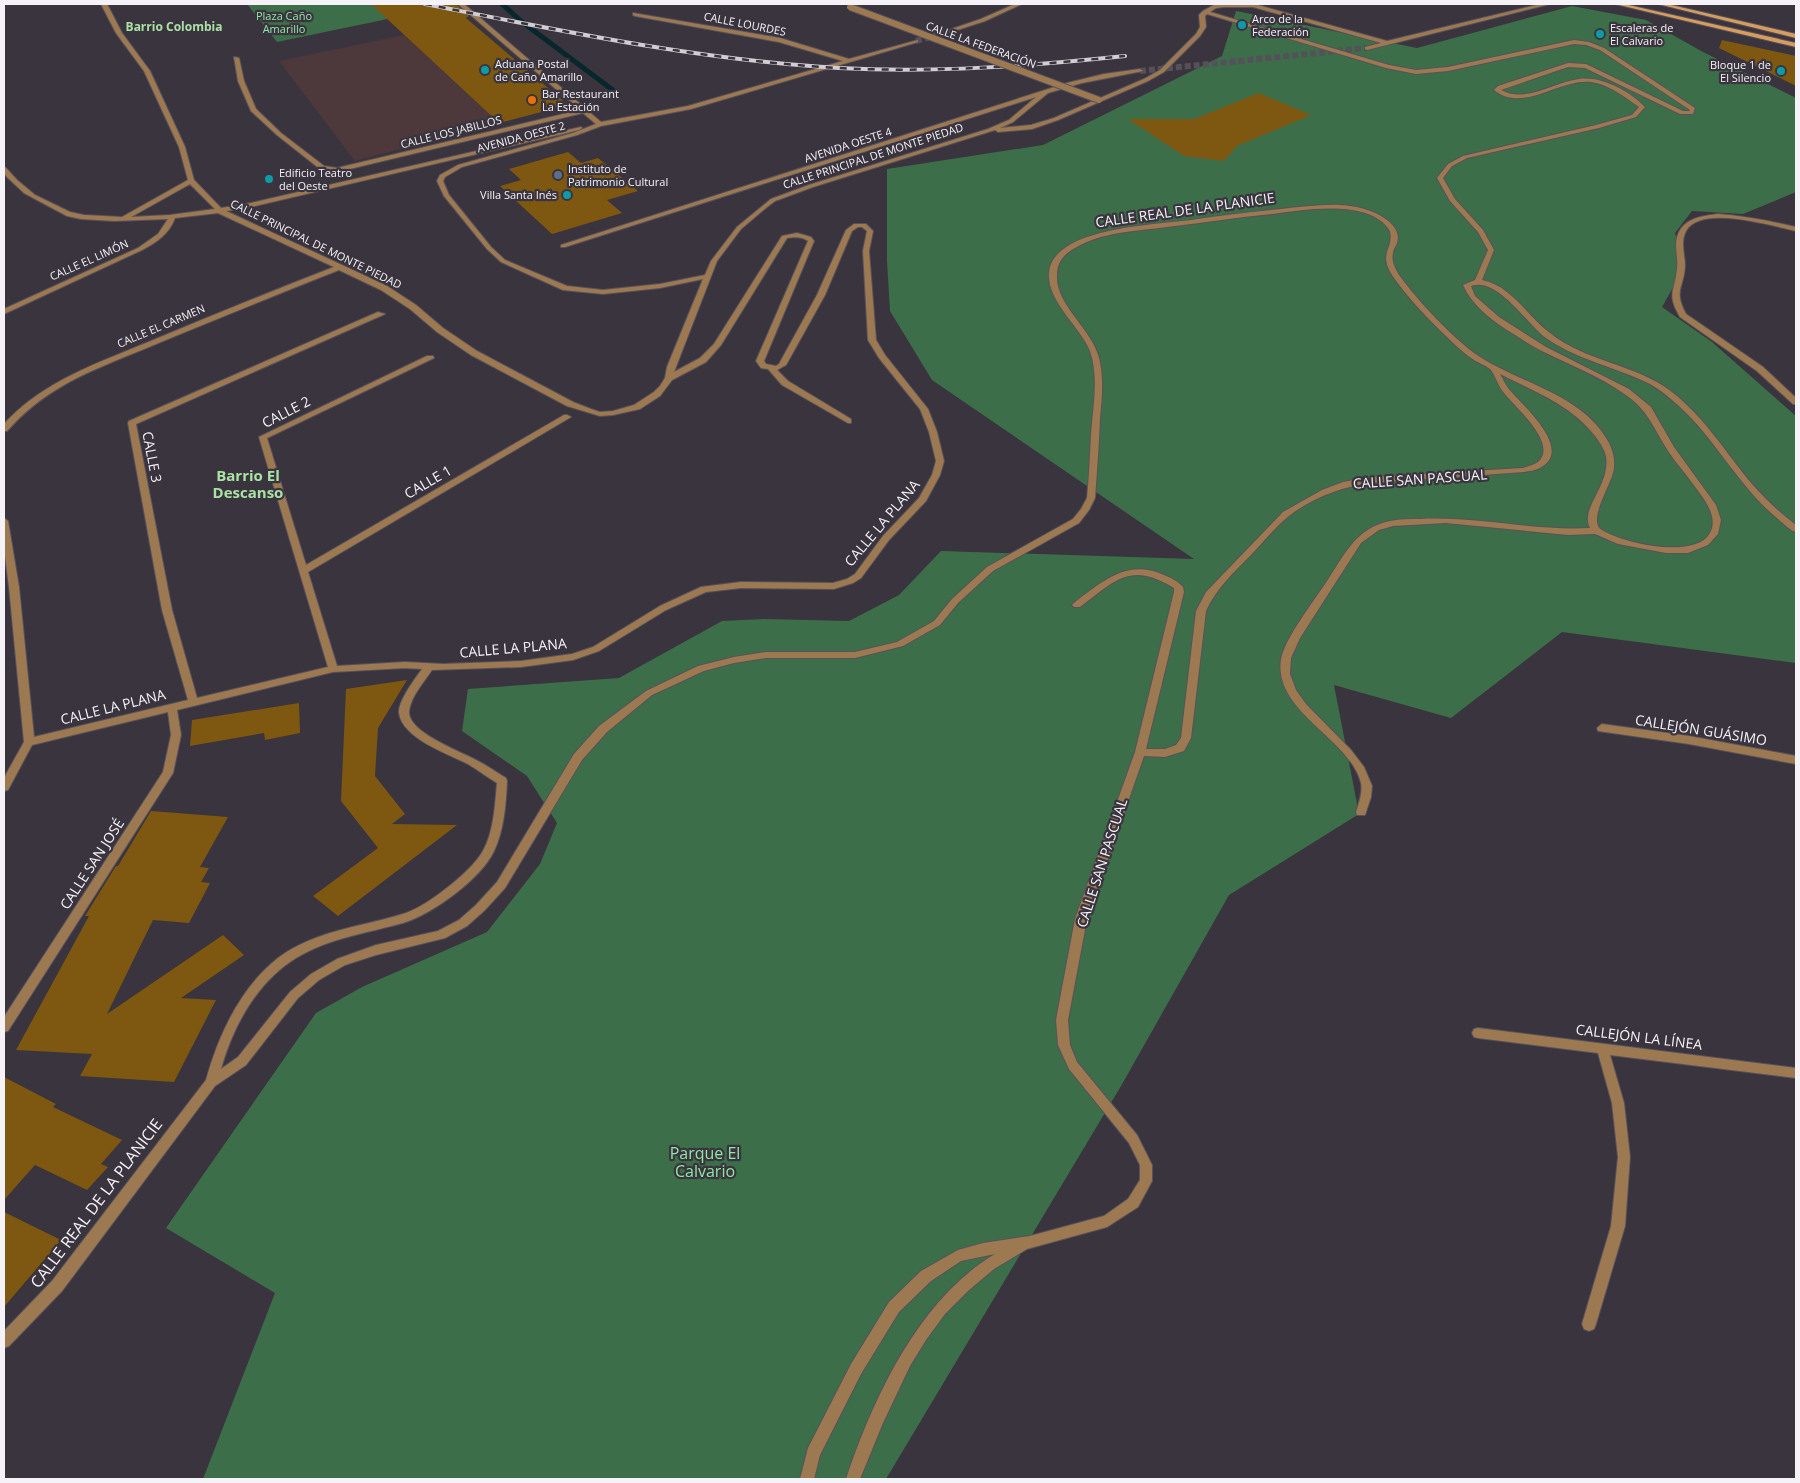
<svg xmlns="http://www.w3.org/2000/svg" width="1800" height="1483" font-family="'Open Sans',sans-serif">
<rect width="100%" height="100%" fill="#3a343e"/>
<!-- industrial -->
<path fill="#4d383c" d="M404 35 499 123 355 161 279 61Z"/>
<!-- green -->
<path fill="#3d6e4a" d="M247 4H447L450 6 277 42Z
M1572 6 1646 20 1703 52 1796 98V192L1743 214 1692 211 1675 233 1685 266 1662 307 1712 342 1796 416V663L1562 632 1451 718 1334 685 1359 814 1229 895 1121 1086 886 1479H203L275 1293 166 1228 316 1013 362 987 487 932 540 864 557 823 527 776 462 731 468 689 619 678 722 621 764 619 849 621 899 595 941 551 1194 559 932 380 890 311 887 261V169L1043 145 1222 56 1236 11 1417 48Z"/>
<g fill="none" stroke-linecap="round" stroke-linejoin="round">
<!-- stream -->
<path stroke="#07272d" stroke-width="5" d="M502 4 521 21 618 94"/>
</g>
<!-- building -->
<path fill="#7e5711" d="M371 4H456L469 16 466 18 568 105 499 123Z
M1722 40 1796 56V86L1719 48Z
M1259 93 1311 115 1237 146 1224 161 1184 156 1128 119H1194Z
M568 152 581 163 598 158 638 191 607 200 622 213 552 234 500 186 521 180 509 169Z
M407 680 378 728 375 776 405 814 392 824 457 825 338 916 313 896 378 848 341 801 346 689Z
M299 703 300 733 265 740 264 733 190 746 192 720Z
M151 811 228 817 200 867 209 868 201 882 210 883 189 923 153 920 107 1014 223 935 244 955 181 998 216 1000 174 1082 80 1076 92 1054 16 1050 89 916H85L116 866H118Z
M4 1077 56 1104 53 1107 122 1140 101 1164 108 1167 87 1190 35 1165 4 1200Z
M4 1212 61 1240 4 1307Z"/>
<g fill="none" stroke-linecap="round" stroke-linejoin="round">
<!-- minor-tunnel -->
<path stroke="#56505a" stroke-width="6" stroke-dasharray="6 3" stroke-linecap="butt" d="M916 41 937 35
M1140 71 1367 48"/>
<!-- minor casing -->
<g stroke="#58525c" stroke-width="2">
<path id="minor" d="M101 4H107L122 33 150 71 185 147 194 180 221 208 251 203 581 127 582 128 579 130 251 207 226 211 387 286 416 305 443 328 477 351 573 402 591 409 600 412 613 411 634 405 654 392 660 386 665 378 667 367 703 279 660 288 603 294 563 290 501 262 487 249 444 196 437 181 440 175 458 165 573 133 596 124 583 113 337 172 320 169 277 135 251 111 238 81 234 57 239 58 244 81 256 109 281 133 324 166 337 168 580 110 458 4H464L585 108 588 109V111L601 122 688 106 843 61 779 42 635 16 633 15V13L780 38 849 59 918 40V42L691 109 601 126 577 135 462 167 445 177 443 181 449 195 491 247 505 260 567 286 603 290 660 284 705 275 711 261 737 227 771 199 809 185 988 129 1009 120 1036 97 565 247H561V245L1067 83 1104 74 1140 69 1143 71 1082 83 1048 93 1013 122 1000 128 1031 125 1054 118 1144 79 1160 70 1196 34 1200 27 1199 15 1203 11 1214 5 1222 4H1254L1387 41 1541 4H1550L1367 50 1365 49V47L1381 43 1253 7H1224L1216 8 1210 12 1389 65 1416 70 1448 67 1574 40 1589 42 1604 48 1695 108 1693 114H1680L1585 68 1568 67 1501 90C1525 104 1554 82 1579 79 1602 76 1629 91 1645 107L1636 117 1599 128 1467 158 1452 166 1443 178 1455 199 1483 230 1494 250 1482 280C1512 286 1527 316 1550 333 1586 362 1636 364 1672 392 1705 418 1726 453 1752 484 1765 499 1780 513 1796 525V532C1789 530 1783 523 1778 519 1739 487 1717 441 1680 407 1671 399 1661 390 1650 384 1616 367 1577 360 1546 338 1527 324 1497 276 1471 286L1475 296 1499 317 1546 347 1629 389 1651 407 1674 447 1716 505 1721 520 1718 534 1708 545 1688 553H1666L1618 544 1595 534 1568 535 1446 523 1393 526 1379 530 1361 543 1300 638 1291 658 1290 674 1296 690 1306 704 1351 750 1364 767 1372 786 1371 797 1365 815H1357L1356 812C1359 803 1363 792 1361 783 1350 738 1273 712 1281 659 1285 638 1314 601 1327 581 1345 554 1356 528 1390 521 1400 519 1411 519 1420 519 1477 516 1533 531 1590 528 1584 516 1592 504 1597 493 1603 482 1608 469 1606 456 1604 449 1600 442 1595 436 1571 405 1535 392 1500 374 1503 379 1505 384 1508 388 1520 403 1572 447 1543 466 1538 470 1530 471 1524 472L1371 483C1342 487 1313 497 1289 516 1275 527 1262 544 1249 557 1232 574 1216 589 1206 611L1191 738 1184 751 1165 757 1144 756 1087 919 1068 1020 1070 1045 1077 1062 1137 1135 1152 1165V1181L1138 1207 1107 1227 1027 1249 994 1269 968 1291 945 1314 926 1340 910 1366 883 1423 860 1479H846C873 1398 919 1299 995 1254L961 1261 931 1281 899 1312 861 1374 820 1455 814 1479H800L808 1448 851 1364 889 1302 921 1271 958 1250 983 1243 1030 1236 1104 1216 1128 1199 1140 1180V1165L1129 1143 1069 1069 1058 1045 1056 1020 1075 919 1135 752 1174 592V588C1130 561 1116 580 1080 607H1074L1072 605 1074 603C1099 584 1125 560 1159 573 1167 576 1177 580 1183 587L1184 592 1146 749H1165L1176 745 1181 738 1196 611 1206 592 1283 512 1322 490 1343 482 1371 477 1523 468C1528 466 1534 465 1538 462 1559 444 1514 406 1504 393 1498 386 1496 377 1491 370 1487 366 1479 363 1474 360 1465 354 1456 346 1448 338 1430 321 1406 296 1392 275 1378 252 1394 250 1390 231 1370 198 1304 210 1272 214 1237 217 1202 223 1167 227 1137 231 1101 232 1075 248 1064 254 1057 262 1057 275 1055 305 1092 329 1099 358 1104 378 1102 398 1100 418 1099 445 1097 472 1095 498L1089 510 1079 523 993 571 958 603 940 625 903 646 855 658H766L734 663 704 671 652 695 607 732 582 760 505 888 484 911 467 926 445 938 376 955 345 965 319 980 298 998 246 1065 215 1086 62 1291 9 1346 4 1348V1331L52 1281 206 1080C219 1034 240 988 278 958 315 930 363 927 406 913 427 906 474 870 484 849 494 830 495 804 497 783 487 777 478 770 468 764 448 754 402 738 399 713 398 701 415 679 422 669L405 668 333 672 177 710 181 735 173 773 8 1031 4 1032V1017L163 772 171 735 168 712 32 745 8 790 4 791V778L24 742 9 587 4 548V518L8 521 19 587 34 737 188 700 162 610 128 423 129 421 378 312 385 314 136 424 172 610 197 698 328 667 259 437 427 356H433L434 358 267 438 306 565 564 415H567L571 417 308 572 337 666 405 662 443 664 521 661 572 654 593 647 660 606 701 587 741 582 833 583 847 579 855 574 883 536 919 498 932 475 936 461 929 432 920 409 879 358 868 340 863 251 867 231 862 227H858L852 231 825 295 786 365 777 370 788 381 851 419V423H848L782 385 768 369 761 368 756 361 808 241C802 236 793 237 787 238L721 345 706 362 672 380 660 396 640 409 613 415 600 416 567 406 471 355 437 332 410 309 381 290 339 270C278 294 217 319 156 344 99 368 49 383 7 431H4V424C43 381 98 363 151 341 211 316 272 291 334 267L218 213 175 218C169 234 157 242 142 250L4 314V309L138 248 158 234 168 219 114 221 81 219 67 216 24 193 7 177 4 173V167L6 168 17 180 35 195 70 212 84 215 122 217 188 180 179 147 144 71 116 33ZM1207 14 1386 68 1416 74 1448 71 1574 44 1586 45 1600 50 1690 110 1689 111H1683L1586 64 1568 63 1498 86 1494 90C1523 114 1559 78 1591 82 1608 84 1625 97 1639 107L1632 115 1596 125 1463 156 1448 164 1437 178 1450 201 1478 232 1488 250 1475 280 1463 285C1472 305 1489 318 1507 330 1519 337 1531 346 1544 352 1570 365 1599 376 1623 393 1647 409 1651 423 1665 446 1672 458 1682 469 1690 480 1700 494 1720 515 1710 533 1695 560 1622 543 1602 530 1586 521 1613 483 1614 468 1615 459 1613 451 1609 443 1584 395 1522 384 1480 357 1453 339 1418 301 1399 275 1395 268 1391 261 1393 253 1393 250 1396 246 1397 243 1401 231 1391 222 1381 216 1369 209 1355 206 1341 205 1321 204 1301 207 1281 209 1251 212 1221 215 1191 220 1156 224 1120 226 1087 237 1073 242 1057 250 1051 264 1039 295 1080 325 1090 351 1099 377 1093 407 1091 434 1090 455 1089 477 1087 498L1081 509 1073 519 987 567 952 599 934 621 897 642 855 652H766L734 657 698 666 646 691 599 726 574 754 497 882 476 905 459 920 438 931 376 945 337 959 311 974 290 992 238 1057 221 1069C233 1026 257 982 296 958 329 938 367 933 403 923 432 914 481 879 494 851 504 830 506 804 507 781L506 778C496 772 486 765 476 760 460 751 407 732 409 711 411 696 424 682 432 670L521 667 573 660 599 651 666 610 706 592 741 588 834 589 853 583 861 578 889 540 926 501 940 475 944 461 937 432 928 409 885 355 876 340 869 251 873 231 866 224H854L846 230 817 295 779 364 776 366 766 364 764 361 814 241 811 237 797 233 782 236 714 344 700 358 674 372 717 261 741 229 767 207 775 201 813 187 995 130 998 132 1032 129 1058 120 1148 81 1164 72 1200 36 1206 27 1205 16ZM190 184 215 209 170 215 131 217Z
M1015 4H1022L985 21 939 36 934 35 981 19Z
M1718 214C1745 216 1770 221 1796 227V231C1772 226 1701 204 1686 231 1680 242 1685 255 1685 266 1684 288 1673 290 1686 314L1763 367 1796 398V404H1793L1757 371 1680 317C1666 293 1675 292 1677 268 1678 260 1676 253 1676 245 1677 220 1698 216 1718 214Z
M1602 724 1689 736 1796 756V764L1689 744 1598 731 1597 728Z
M1478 1028 1796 1068V1078L1610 1055 1624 1103 1630 1157 1625 1226 1596 1324 1594 1329 1589 1331 1584 1329 1582 1324 1611 1226 1618 1157 1612 1103 1598 1053 1478 1038 1474 1037 1472 1033 1474 1029Z"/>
</g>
<!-- secondary casing -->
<g stroke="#58525c" stroke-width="2">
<path id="secondary" d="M1615 4H1624L1796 43V47Z
M1658 4H1667L1796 34V38Z"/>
</g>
<!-- minor -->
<use href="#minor" fill="#9d7952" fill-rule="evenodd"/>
<!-- secondary -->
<use href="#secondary" fill="#d69d5d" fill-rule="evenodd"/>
<!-- rail casing -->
<g stroke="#d0cdd3" stroke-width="4">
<path id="rail" d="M425 4C562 31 699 60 839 68 935 73 1030 66 1125 56"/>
</g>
<!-- rail -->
<use href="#rail" stroke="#3a343e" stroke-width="2.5" stroke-dasharray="7" stroke-linecap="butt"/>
<!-- minor-bridge casing -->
<g stroke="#58525c" stroke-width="8" stroke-linecap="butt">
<path id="minor-bridge" d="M850 7 1099 100"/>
</g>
<!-- minor-bridge -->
<use href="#minor-bridge" stroke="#9d7952" stroke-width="6"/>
</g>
<!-- markers -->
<g fill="#0f9aa8" stroke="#3a343e" stroke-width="2">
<circle cx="1242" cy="25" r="5"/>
<circle cx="1600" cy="34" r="5"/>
<circle cx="485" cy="70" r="5"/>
<circle cx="1781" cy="71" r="5"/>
<circle cx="269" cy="179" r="5"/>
<circle cx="567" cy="195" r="5"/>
</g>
<circle fill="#e8710a" stroke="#3a343e" stroke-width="2" cx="532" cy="100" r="5"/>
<circle fill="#5c6f8a" stroke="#3a343e" stroke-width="2" cx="558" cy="175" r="5"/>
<g text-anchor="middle" stroke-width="4.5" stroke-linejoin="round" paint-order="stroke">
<!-- far-park labels -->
<g font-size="11" fill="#8ee6a5" stroke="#3a343e">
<text x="284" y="20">Plaza Caño<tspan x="284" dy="13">Amarillo</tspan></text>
</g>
<!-- far-poi labels -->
<g font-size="11" fill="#f5f2f8" stroke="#3a343e" text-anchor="start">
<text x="1252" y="23">Arco de la<tspan x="1252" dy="13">Federación</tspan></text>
<text x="1610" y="32">Escaleras de<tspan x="1610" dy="13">El Calvario</tspan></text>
<text x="495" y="68">Aduana Postal<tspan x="495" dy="13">de Caño Amarillo</tspan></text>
<text x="1771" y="69" text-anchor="end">Bloque 1 de<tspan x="1771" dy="13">El Silencio</tspan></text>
<text x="542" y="98">Bar Restaurant<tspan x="542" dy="13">La Estación</tspan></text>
<text x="568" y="173">Instituto de<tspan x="568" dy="13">Patrimonio Cultural</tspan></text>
<text x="279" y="177">Edificio Teatro<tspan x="279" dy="13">del Oeste</tspan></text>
<text x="557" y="199" text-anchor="end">Villa Santa Inés</text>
</g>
<!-- far-street labels -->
<g font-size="11" fill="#f5f2f8" stroke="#3a343e">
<text transform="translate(745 24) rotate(11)" y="4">CALLE LOURDES</text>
<text transform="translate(981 45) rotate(20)" y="4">CALLE LA FEDERACIÓN</text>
<text transform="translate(451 132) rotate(-14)" y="4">CALLE LOS JABILLOS</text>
<text transform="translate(521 137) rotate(-15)" y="4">AVENIDA OESTE 2</text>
<text transform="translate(848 145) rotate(-18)" y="4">AVENIDA OESTE 4</text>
<text transform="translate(873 156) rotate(-18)" y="4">CALLE PRINCIPAL DE MONTE PIEDAD</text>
<text transform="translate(316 244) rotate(26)" y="4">CALLE PRINCIPAL DE MONTE PIEDAD</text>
<text transform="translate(89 260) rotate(-24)" y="4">CALLE EL LIMÓN</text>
<text transform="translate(161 326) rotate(-23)" y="4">CALLE EL CARMEN</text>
</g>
<!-- far-neighbourhood labels -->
<g font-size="12" font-weight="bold" fill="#aae1a4" stroke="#3a343e">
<text x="174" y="31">Barrio Colombia</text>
</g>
<!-- street labels -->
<g font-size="14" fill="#f5f2f8" stroke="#3a343e">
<text transform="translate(1185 210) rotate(-8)" y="5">CALLE REAL DE LA PLANICIE</text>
<text transform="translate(286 412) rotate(-27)" y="5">CALLE 2</text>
<text transform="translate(152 457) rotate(79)" y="5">CALLE 3</text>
<text transform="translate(1420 479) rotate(-4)" y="5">CALLE SAN PASCUAL</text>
<text transform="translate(428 482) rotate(-30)" y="5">CALLE 1</text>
<text transform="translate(882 523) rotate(-50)" y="5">CALLE LA PLANA</text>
<text transform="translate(513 648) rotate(-5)" y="5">CALLE LA PLANA</text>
<text transform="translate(113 707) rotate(-14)" y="5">CALLE LA PLANA</text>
<text transform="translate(1701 730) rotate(9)" y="5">CALLEJÓN GUÁSIMO</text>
<text transform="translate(1102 863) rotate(-72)" y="5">CALLE SAN PASCUAL</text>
<text transform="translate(92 864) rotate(-57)" y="5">CALLE SAN JOSÉ</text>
<text transform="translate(1639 1037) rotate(7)" y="5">CALLEJÓN LA LÍNEA</text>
</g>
<!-- neighbourhood labels -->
<g font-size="15" font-weight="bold" fill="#aae1a4" stroke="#3a343e">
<text x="248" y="481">Barrio El<tspan x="248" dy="17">Descanso</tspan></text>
</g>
<!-- near-park labels -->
<g font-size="16" fill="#8ee6a5" stroke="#3a343e">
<text x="705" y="1159">Parque El<tspan x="705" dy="18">Calvario</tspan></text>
</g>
<!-- near-street labels -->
<g font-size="16" fill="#f5f2f8" stroke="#3a343e">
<text transform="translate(96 1203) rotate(-53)" y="6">CALLE REAL DE LA PLANICIE</text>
</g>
</g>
<!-- border -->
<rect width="1800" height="1483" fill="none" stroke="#f5f2f8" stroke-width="10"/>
</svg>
